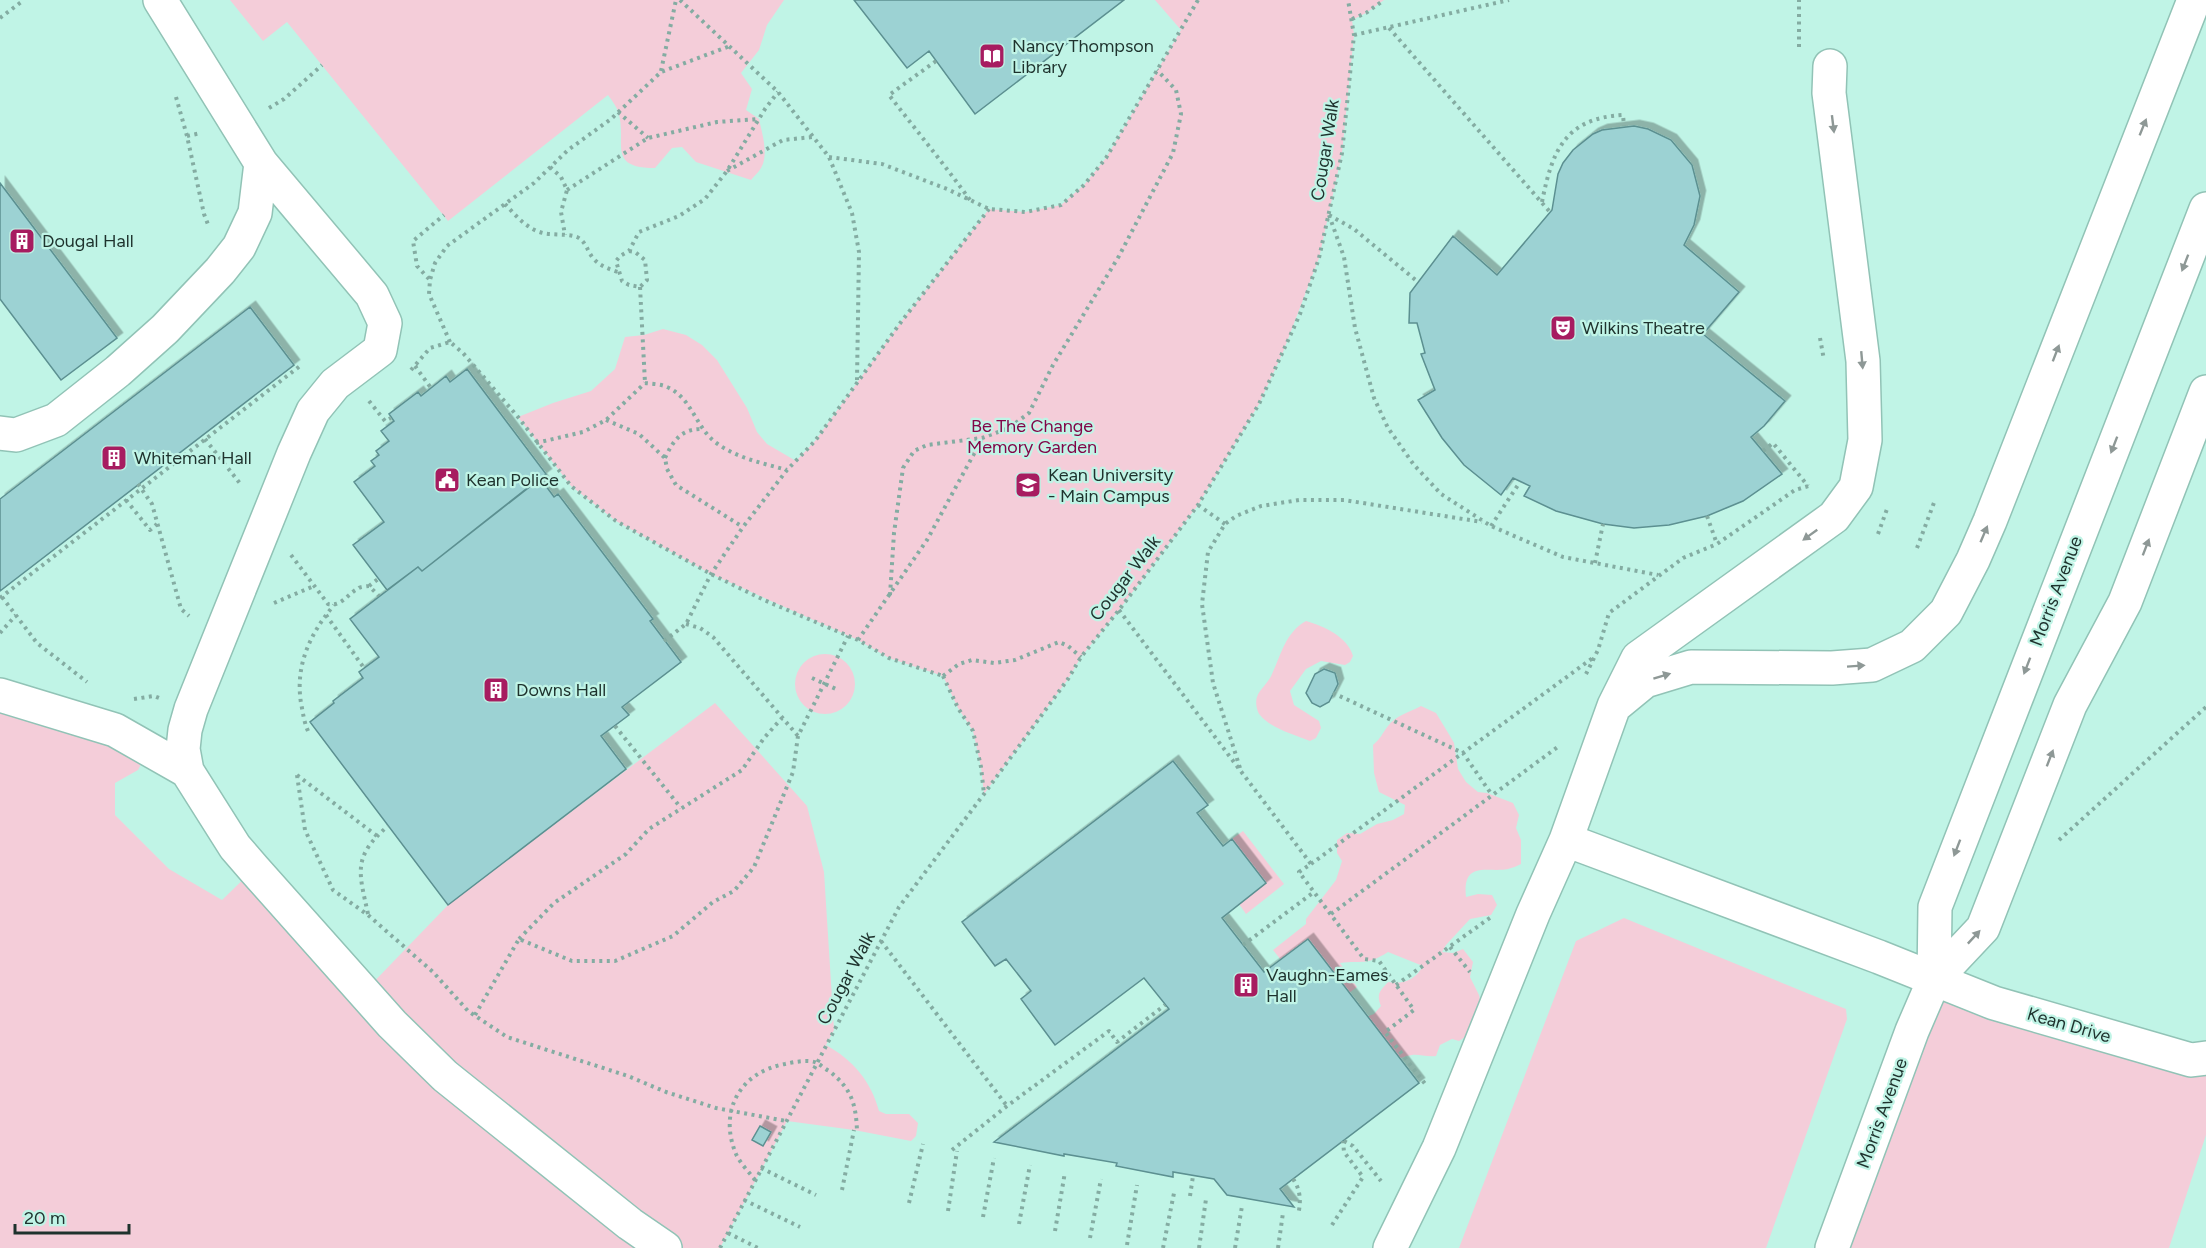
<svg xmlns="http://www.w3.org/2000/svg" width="2206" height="1248" font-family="Figtree,sans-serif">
<defs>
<filter id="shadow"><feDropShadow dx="5.5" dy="-5.5" stdDeviation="0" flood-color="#0004"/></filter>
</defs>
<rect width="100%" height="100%" fill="#c0f4e6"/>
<!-- green -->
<path fill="#f4cdd9" d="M230 0H784L767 25 759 50 741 73 752 89 746 110 759 119C762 133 769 155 761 168 759 172 754 176 751 180L696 162 682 147 672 148 655 168C605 168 628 142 618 111 616 106 611 99 608 95L448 221 287 22 263 41Z
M1155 0H1384L1366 13 1352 20 1354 35 1342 153 1319 258 1283 352 1259 404 1198 505 1119 610 1081 657 1068 679 984 794 981 767 973 731 958 708 943 676 889 658 858 640 711 574 616 521 571 486 518 417 553 403 591 391 615 369 625 337 644 335 663 329 686 335 702 345 717 360 747 408 757 432 767 444 796 461 815 441 901 322 989 209 1025 212 1061 205 1084 185 1106 158 1181 30Z
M1306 621C1324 626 1348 637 1353 656L1350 662 1345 665 1321 661 1306 669 1290 691 1294 705 1319 721 1321 728 1316 738 1310 741C1295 735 1270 728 1260 715 1257 712 1255 702 1257 697 1259 690 1269 682 1272 674 1282 653 1285 633 1306 621Z
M795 684a30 30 0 1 1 60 0a30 30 0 1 1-60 0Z
M0 695 149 749 138 770 115 783V815L169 869 222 900 254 869 364 992 448 905 715 703 807 806 824 872 834 1030 826 1045C853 1060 871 1081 879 1111L886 1114H909L918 1123 916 1136 911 1141 854 1130 787 1121 720 1248H0Z
M1421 706 1436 713 1450 736 1454 743 1458 769 1466 782 1478 792 1487 793 1513 803 1519 815 1516 828 1521 840V864C1517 866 1512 868 1508 869 1488 873 1462 860 1466 897L1478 894 1492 895 1497 905 1491 915 1470 919 1446 945 1442 952 1453 953 1463 949 1473 962 1470 977 1479 995 1481 1005 1468 1035 1459 1041 1452 1039 1440 1045 1436 1056C1427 1057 1418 1054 1412 1055 1405 1056 1399 1059 1392 1060L1366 1017 1374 1014 1381 1006C1376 994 1380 991 1388 982 1404 985 1416 979 1423 966L1388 952C1366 966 1363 960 1340 963L1357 987 1349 993 1281 960 1273 950 1306 924V919L1336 880 1342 861 1337 853V840L1347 833 1360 834 1377 824 1393 820 1404 814 1405 805 1379 792 1374 773 1373 745C1382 737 1381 735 1388 726 1395 716 1410 712 1421 706Z
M1243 831 1284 884 1246 914 1239 904 1266 883 1232 839Z
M1624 918 1846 1009 1847 1019 1766 1248H1459L1576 941Z
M1934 980 2206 1058V1135L2169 1248H1834Z"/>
<!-- building -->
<path fill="#9cd2d3" stroke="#5c9091" stroke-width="1.5" filter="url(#shadow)" d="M854 0H1124L975 114 929 51 907 68Z
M1634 126 1648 129 1671 140 1692 165 1700 196 1694 225 1684 245 1739 292 1703 334 1785 401 1764 426 1751 437 1782 474 1743 501 1707 516 1669 525 1634 528 1603 524 1556 511 1524 496 1530 486 1513 478 1501 495 1464 465 1442 438 1418 400 1435 390 1421 354 1425 353 1417 323H1409L1410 293 1453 236 1497 275 1552 210 1558 174 1563 163 1573 150 1593 134 1602 130Z
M0 183 117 338 61 380 0 299Z
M250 307 294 365 0 591V499Z
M467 369 546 474 422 571 418 567 387 590 353 545 384 522 354 482 375 466 371 461 379 455 376 451 389 441 381 431 394 421 389 414 418 392 421 396 446 376 450 382Z
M540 478 554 497 558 494 653 619 650 621 681 662 622 707 629 715 601 736 626 769 448 905 310 722 334 703 333 701 363 678 359 672 379 657 350 619 418 567 422 571Z
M1324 669 1335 673 1338 684 1329 702 1320 707 1312 703 1306 693 1315 674Z
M1173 761 1208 805 1197 813 1223 846 1232 839 1266 883 1222 918 1264 972 1308 939 1419 1083 1280 1189 1294 1207 1227 1195 1214 1179 1173 1172V1177L1116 1166 1117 1163 1064 1154V1156L994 1142 1169 1009 1144 978 1055 1045 1021 999 1031 991 1006 959 995 966 962 922Z
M760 1126 771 1132 763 1146 752 1140Z"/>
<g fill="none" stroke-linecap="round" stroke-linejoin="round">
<!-- minor casing -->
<g stroke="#91c3b6" stroke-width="36">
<path id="minor" d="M261 163 372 295 385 323 380 350 335 384 313 411 294 453 191 709 185 730 183 749 187 771 235 847 254 869 392 1024 445 1076 630 1224 665 1248
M0 433 16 435 56 420 118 371 165 329 220 271 239 247 255 213 261 163 160 0
M0 695 115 730 187 771
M1617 704 1645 681 1691 667 1832 668 1872 665 1912 646 1946 612 1973 560 1990 521 2194 0
M1566 840 1879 957 1994 1003 2191 1060 2206 1058
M1390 1248 1439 1148 1533 914 1566 840 1614 706 1638 658 1834 517 1856 487 1865 440 1863 361 1829 93 1830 66"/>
</g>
<!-- major casing -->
<g stroke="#91c3b6" stroke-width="36">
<path id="major" d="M1934 980 1935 907 2206 209
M1832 1248 1912 1031 1934 980 1983 928 2070 705 2125 602 2206 392"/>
</g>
<!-- path -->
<path stroke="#84aca2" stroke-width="4" stroke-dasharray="3 4.5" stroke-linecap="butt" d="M680 0 778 92 829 157 852 213 859 252 857 380
M0 18 24 0
M1352 19 1366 13 1384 0
M1389 28 1550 212
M1354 35 1509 0
M1799 47V0
M936 61 889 95C916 130 944 164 970 200
M661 71 676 0
M176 97 187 136 204 214 209 227
M269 108 284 99 322 65
M618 112 648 138
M187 136 201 133
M829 157 882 164 947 189 989 209 1025 212 1061 205 1084 185 1106 158 1198 0
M550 167 561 177 567 190 561 212 565 235
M727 171 783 140 813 137
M567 190 648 138 717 122 759 119
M1542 202C1552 151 1565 118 1623 115L1624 126
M505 204C517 217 530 233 550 234 559 235 569 234 577 237 587 242 587 252 594 259 600 266 609 269 618 272
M1329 215 1344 257 1355 328 1374 398 1388 428 1414 465 1441 494 1491 526 1563 557 1658 575
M1329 215 1354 229 1418 282
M629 251 635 252 645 260 647 280 640 287 629 285 622 281 616 261 620 256 629 251 639 232 679 216 705 199 727 171 765 109 778 92
M429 279 417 266 413 241 444 215
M640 287 645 383
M1820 338 1824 360
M450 342 429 294 430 280 435 263 447 246 534 183 568 150 611 119 661 72 730 46
M415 366 431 388
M411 370 430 348 450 342 463 353 518 417 571 486 616 521 711 574 764 600 858 640 889 658 943 676
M645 383C652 384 661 384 667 387 692 398 695 426 715 442 736 458 762 463 787 470
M369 401 385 421 391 418
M606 420 639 434 665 458 667 469 676 485 743 527
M205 439 242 486
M536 443 583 432 606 420 645 383
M1763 451 1773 443 1808 486
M665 458C673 441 681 429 701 429
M138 484 152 504 181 609 189 616
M126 500 150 530 157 524
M1198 505 1225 524
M1707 516 1717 544
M1491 526 1520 482
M1878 534 1887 509
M1917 548 1935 500
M291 555 328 604C342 607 348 593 359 588 360 587 368 586 369 586L379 596
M1595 563 1603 524
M369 586 378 579
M890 595 894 533 903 468 914 451 927 445 982 438 1009 428 1029 413 1053 365 1119 256 1173 153 1181 114 1176 90 1157 70
M2 597 37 643 87 682
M0 598 300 366
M274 603 314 586
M1119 610 1311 864 1299 872 1364 959 1379 961 1414 1010 1385 1032 1426 1085
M326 615 364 668
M686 624 700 628 713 637 798 736
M0 633 16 615
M858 640 927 540 982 439
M664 641 686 624 711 574 743 527 787 470 815 441 901 322 989 209
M1586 674 1598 650 1609 613 1683 558 1717 544 1795 490 1812 485
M943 676 959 664 972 660 994 663 1015 660 1059 642 1068 646 1081 657
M943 676 958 708 973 731 981 767 984 794
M812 678 838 690
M1333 693 1463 753 1492 795
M134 699 154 696 159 698
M615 726 681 808
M308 731C304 722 303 713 301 703 295 665 310 634 334 605
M1240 768 1213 683 1202 604 1208 552 1225 524 1236 516 1261 506 1299 500H1344L1482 522
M297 775 305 830 333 890 368 915 433 972 468 1011 507 1037 628 1076 666 1092 716 1108 786 1121
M297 775 377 836
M2059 840 2206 707
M1311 864 1594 657
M368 914C359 872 352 857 388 826
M1331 914 1559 746
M519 939 554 903 626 854 649 829 742 770 764 738 782 718
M881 941 1007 1106
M1243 945 1314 892
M1450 947 1470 972
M1396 985 1491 917
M475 1015 519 939 572 961H615L673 936 713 902 734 891 754 867 793 772 798 736 848 636
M1344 1141 1353 1146 1381 1181
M952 1150 1007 1106 1109 1031 1117 1042 1165 1005
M761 1168 816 1195
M1293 1179C1301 1190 1301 1203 1298 1215
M755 1180C749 1172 740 1163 736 1154 718 1111 740 1072 785 1064 794 1062 809 1059 817 1063 821 1065 825 1069 829 1071 851 1088 856 1103 857 1131
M842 1190 854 1130
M1190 1196 1193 1176
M744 1200 800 1227
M909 1203 923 1144
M948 1211 957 1151
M983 1217 994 1158
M1019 1224 1030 1165
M1332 1225 1363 1177 1344 1152 1343 1141
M1055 1231 1065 1172
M728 1233 758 1248
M1090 1238 1101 1179
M1127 1245 1137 1185
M720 1248 899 907 984 794 1068 679 1081 657 1119 610 1198 505 1259 404 1300 314 1319 258 1342 153 1354 35 1348 0
M1163 1248 1174 1193
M1199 1248 1206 1199
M1235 1248 1242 1206
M1278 1248 1283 1213"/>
<!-- minor -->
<use href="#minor" stroke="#fff" stroke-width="33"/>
<!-- major -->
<use href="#major" stroke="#fff" stroke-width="33"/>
</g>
<!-- one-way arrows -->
<defs><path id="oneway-solid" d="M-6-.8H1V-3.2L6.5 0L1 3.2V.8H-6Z" transform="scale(1.5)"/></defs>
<g fill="#8e9896">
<use href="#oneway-solid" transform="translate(1833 124) rotate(83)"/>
<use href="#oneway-solid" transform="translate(2143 127) rotate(-68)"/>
<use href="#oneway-solid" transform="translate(2185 263) rotate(111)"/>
<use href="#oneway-solid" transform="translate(2056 353) rotate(-69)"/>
<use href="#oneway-solid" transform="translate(1862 360) rotate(85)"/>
<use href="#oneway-solid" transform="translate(2114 445) rotate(111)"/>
<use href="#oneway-solid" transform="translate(1984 534) rotate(-67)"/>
<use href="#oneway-solid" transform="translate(1810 535) rotate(144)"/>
<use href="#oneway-solid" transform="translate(2146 547) rotate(-69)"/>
<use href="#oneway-solid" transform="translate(1856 666) rotate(-4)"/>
<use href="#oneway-solid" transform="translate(2027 666) rotate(111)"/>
<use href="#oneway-solid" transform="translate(1662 676) rotate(-17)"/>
<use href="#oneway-solid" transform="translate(2050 758) rotate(-69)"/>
<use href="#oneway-solid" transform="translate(1957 848) rotate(111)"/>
<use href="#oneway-solid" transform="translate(1974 937) rotate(-47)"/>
</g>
<!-- icons -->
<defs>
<g id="library-square" transform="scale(1.35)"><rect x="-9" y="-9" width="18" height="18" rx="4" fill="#a71c60" stroke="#c0f4e6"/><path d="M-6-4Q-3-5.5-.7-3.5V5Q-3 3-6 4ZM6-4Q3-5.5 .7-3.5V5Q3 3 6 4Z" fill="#fff"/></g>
<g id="building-square" transform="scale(1.35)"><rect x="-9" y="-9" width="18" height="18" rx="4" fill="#a71c60" stroke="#c0f4e6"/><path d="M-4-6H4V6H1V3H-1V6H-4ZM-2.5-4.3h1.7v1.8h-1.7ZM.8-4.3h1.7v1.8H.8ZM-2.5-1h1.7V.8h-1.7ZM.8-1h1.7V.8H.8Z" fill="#fff"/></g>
<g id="theatre-square" transform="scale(1.35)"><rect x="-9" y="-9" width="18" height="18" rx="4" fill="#a71c60" stroke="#c0f4e6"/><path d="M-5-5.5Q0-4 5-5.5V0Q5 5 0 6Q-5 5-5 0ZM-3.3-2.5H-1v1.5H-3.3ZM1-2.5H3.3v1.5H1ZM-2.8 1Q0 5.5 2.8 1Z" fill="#fff"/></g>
<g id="civic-square" transform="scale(1.35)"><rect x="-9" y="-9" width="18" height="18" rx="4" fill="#a71c60" stroke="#c0f4e6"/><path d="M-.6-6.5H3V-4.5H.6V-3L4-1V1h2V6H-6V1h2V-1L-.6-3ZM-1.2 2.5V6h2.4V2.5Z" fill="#fff"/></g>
<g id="university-square" transform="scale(1.35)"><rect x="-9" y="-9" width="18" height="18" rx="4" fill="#a71c60" stroke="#c0f4e6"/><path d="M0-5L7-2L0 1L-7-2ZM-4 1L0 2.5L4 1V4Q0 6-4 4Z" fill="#fff"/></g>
</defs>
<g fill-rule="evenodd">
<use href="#library-square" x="992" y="56"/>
<use href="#building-square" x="22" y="241"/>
<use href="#theatre-square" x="1563" y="328"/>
<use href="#building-square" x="114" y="458"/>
<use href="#civic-square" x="447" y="480"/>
<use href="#university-square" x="1028" y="485"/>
<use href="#building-square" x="496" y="690"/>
<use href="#building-square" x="1246" y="985"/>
</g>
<g text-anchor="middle" stroke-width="4.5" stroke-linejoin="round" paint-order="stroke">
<!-- poi labels -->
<g font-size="18" fill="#1e322d" stroke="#c0f4e6" text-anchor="start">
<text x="1012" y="52">Nancy Thompson<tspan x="1012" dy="21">Library</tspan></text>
<text x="42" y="247">Dougal Hall</text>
<text x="1582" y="334">Wilkins Theatre</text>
<text x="134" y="464">Whiteman Hall</text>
<text x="1048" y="481">Kean University<tspan x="1048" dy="21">- Main Campus</tspan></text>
<text x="466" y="486">Kean Police</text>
<text x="516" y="696">Downs Hall</text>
<text x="1266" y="981">Vaughn-Eames<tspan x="1266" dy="21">Hall</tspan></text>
</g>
<!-- street labels -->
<g font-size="18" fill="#1e322d" stroke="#c0f4e6">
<text transform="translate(1325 150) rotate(-81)" y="6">Cougar Walk</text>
<text transform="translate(1125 578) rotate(-52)" y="6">Cougar Walk</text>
<text transform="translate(2056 591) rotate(-69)" y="6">Morris Avenue</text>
<text transform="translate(846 978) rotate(-62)" y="6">Cougar Walk</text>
<text transform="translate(2069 1025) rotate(16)" y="6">Kean Drive</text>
<text transform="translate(1882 1113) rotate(-70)" y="6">Morris Avenue</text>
</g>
<!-- park labels -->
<g font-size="18" fill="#820648" stroke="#c0f4e6">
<text x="1032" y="432">Be The Change<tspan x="1032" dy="21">Memory Garden</tspan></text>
</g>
</g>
<!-- scale -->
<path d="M15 1224v9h114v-9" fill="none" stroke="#1e322d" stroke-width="3"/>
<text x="24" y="1224" font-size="18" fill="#1e322d" stroke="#c0f4e6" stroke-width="4.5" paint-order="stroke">20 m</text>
</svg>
